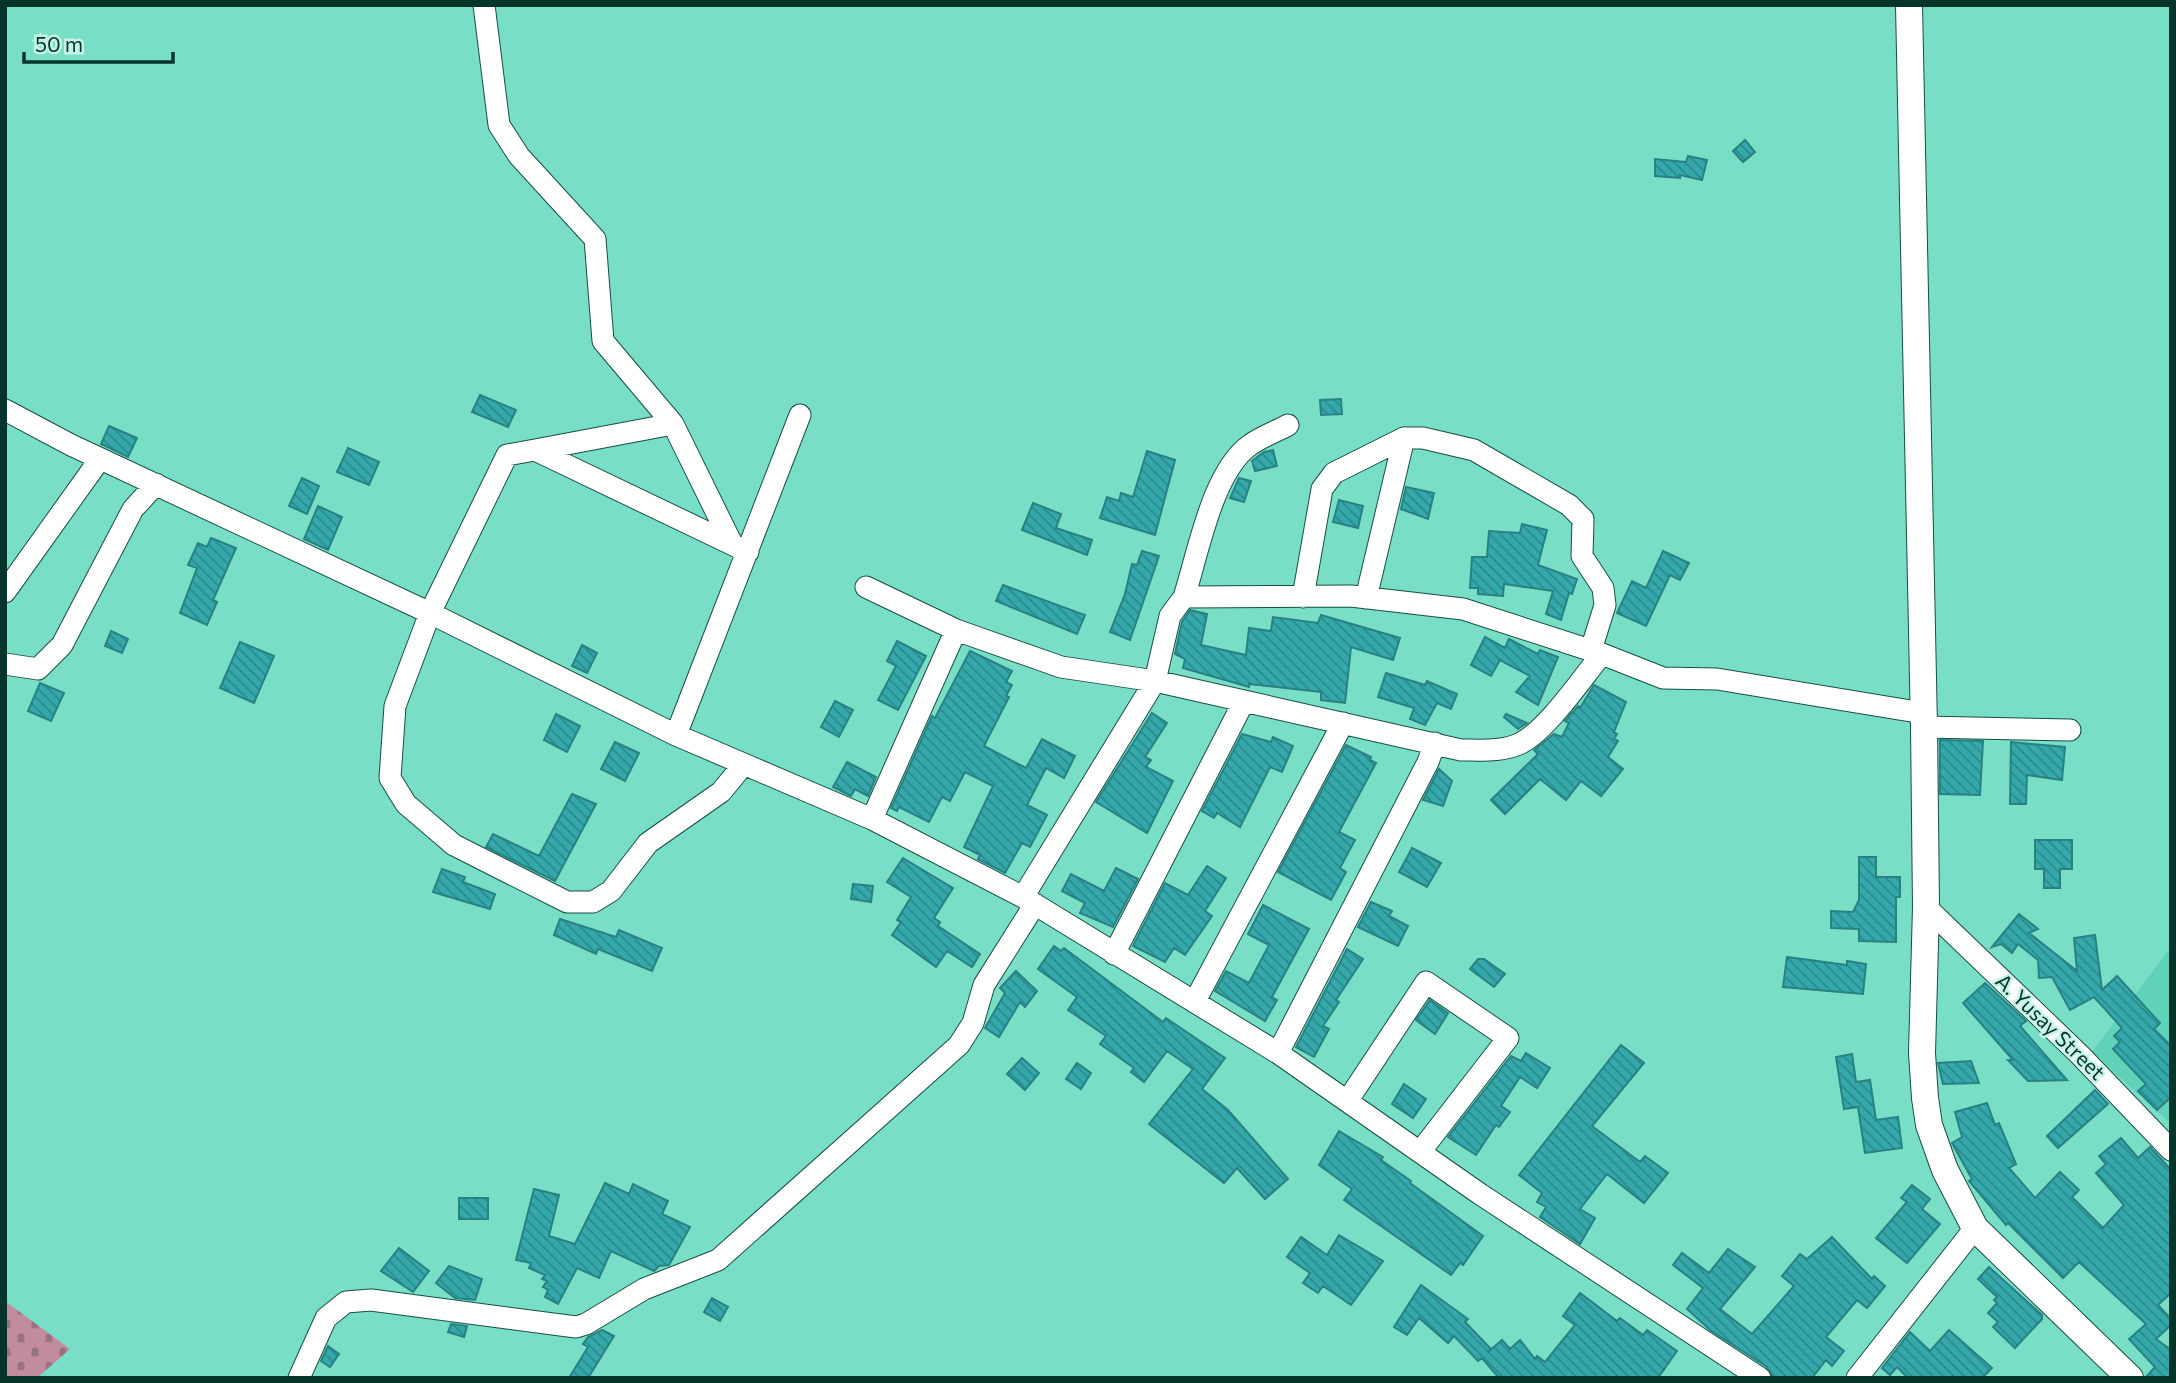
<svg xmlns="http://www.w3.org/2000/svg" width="2176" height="1383" font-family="Commissioner,sans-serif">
<defs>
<pattern id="cemetery-stones" width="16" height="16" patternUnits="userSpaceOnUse" patternTransform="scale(1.75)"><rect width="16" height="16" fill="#c08c9e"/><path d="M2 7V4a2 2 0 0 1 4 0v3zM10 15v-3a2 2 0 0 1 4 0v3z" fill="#9a7381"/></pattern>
<pattern id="building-back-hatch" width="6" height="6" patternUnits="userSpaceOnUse" patternTransform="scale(1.75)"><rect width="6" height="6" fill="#34a8aa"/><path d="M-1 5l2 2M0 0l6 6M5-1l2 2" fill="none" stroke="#2a8a8b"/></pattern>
</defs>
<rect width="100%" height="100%" fill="#78dec6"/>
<!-- built -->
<path fill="#60d2b9" d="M2171 947V1124L2092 1052Z"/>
<!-- cemetery -->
<path fill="url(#cemetery-stones)" d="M5 1301 70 1349 37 1378H5Z"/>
<!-- building -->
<path fill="url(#building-back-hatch)" stroke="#298183" stroke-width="2" d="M1745 140 1755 152 1743 162 1733 151Z
M1688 156 1707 160 1702 180 1680 175V178L1655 176V159L1686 162Z
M480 395 516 410 508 427 472 412Z
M1341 399 1342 414 1321 415 1320 400Z
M109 426 137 438 128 457 101 444Z
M348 448 379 462 369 485 337 472Z
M1273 450 1277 466 1255 471 1252 461 1264 452Z
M1147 451 1175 460 1155 535 1100 518 1107 497 1119 501 1121 493 1133 497Z
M302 478 319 486 307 514 289 506Z
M1239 478 1251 481 1244 502 1230 498Z
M1406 487 1434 493 1428 519 1401 509Z
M1339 500 1363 506 1358 528 1333 522Z
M1033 503 1061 514 1056 528 1092 540 1087 555 1022 530Z
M318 506 342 517 328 550 304 539Z
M1522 524 1547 530 1538 565 1577 579 1572 594 1569 593 1561 620 1546 614 1553 591 1504 584 1503 596 1478 594V588H1470L1472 557H1487L1489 531 1520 533Z
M211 538 236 548 213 600 217 602 207 625 180 613 197 568 188 565 198 543 207 547Z
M1142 551 1159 556 1130 640 1110 632 1125 594 1132 564 1137 565Z
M1663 551 1689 563 1680 580 1670 575 1646 626 1617 613 1632 581 1646 588Z
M1003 585 1085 615 1077 634 996 601Z
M1190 610 1207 614 1201 645 1246 655 1249 628 1271 631 1273 617 1318 623 1321 615 1400 638 1393 660 1351 647 1345 703 1321 700V692L1249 684V687L1183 668 1185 659 1175 654 1182 622Z
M111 631 128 639 122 653 105 646Z
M1485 637 1505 648 1509 639 1538 654 1540 650 1558 657 1538 705 1516 692 1530 676 1500 660 1491 676 1471 665Z
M897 641 926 656 898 710 878 700 896 666 887 661Z
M240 642 274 656 254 703 220 688Z
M582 645 597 653 587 673 572 666Z
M970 651 1012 671 1006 682 1012 685 1006 696 1009 697 984 746 1026 768 1042 739 1075 756 1064 778 1046 768 1027 805 1047 815 1030 847 1022 843 1005 873 978 859 980 855 964 847 993 786 965 772 950 801 942 797 929 822 899 807 897 811 891 808 932 716 935 718Z
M1386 673 1425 685 1427 681 1457 694 1451 709 1437 703 1425 725 1410 719 1414 708 1378 697Z
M40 683 64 693 51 721 28 711Z
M1594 685 1626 702 1614 732 1617 734 1614 739 1618 741 1608 757 1623 769 1601 796 1581 781 1566 800 1540 779 1505 814 1491 800 1538 754 1534 750 1554 734 1562 737 1569 723 1565 721 1578 706 1580 708Z
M835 701 853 710 839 737 821 727Z
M1152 713 1167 723 1145 757 1151 760 1146 767 1173 781 1147 833 1096 802Z
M556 714 580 726 567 752 544 740Z
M1506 714 1527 723 1518 729 1504 717Z
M1242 734 1271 742 1273 737 1293 746 1282 772 1270 767 1240 827 1217 813 1214 818 1202 811Z
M1940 740 1983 741 1980 795 1940 794Z
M615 742 639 753 625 781 601 769Z
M2011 742 2065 747 2062 780 2027 775 2026 804H2010Z
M1346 745 1371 757 1370 760 1376 763 1339 832 1355 840 1340 868 1346 872 1331 900 1278 872Z
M847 762 876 777 868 796 855 789 851 796 833 787Z
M1439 769 1452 781 1443 806 1423 800Z
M572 794 596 804 555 881 486 847 493 834 539 856Z
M2035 840H2072V869H2060V888H2044V869H2035Z
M1412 848 1441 863 1427 887 1399 872Z
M1859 857H1876V877H1900V897H1896V942L1859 941V929L1831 928V911L1853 912 1859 900Z
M903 858 953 888 934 918 940 922 938 926 980 954 972 967 947 951 936 967 892 935 901 922 897 920 911 897 887 882Z
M1207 866 1226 878 1205 911 1212 916 1185 955 1174 948 1165 962 1133 946 1165 883 1188 895Z
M1116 868 1138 879 1113 927 1080 913 1085 903 1062 891 1071 874 1104 891Z
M442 869 465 877 463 882 495 894 490 909 433 892Z
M853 884 873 886 871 902 851 899Z
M1371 902 1392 911 1389 916 1408 926 1398 946 1358 927Z
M1263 905 1309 929 1272 997 1277 1000 1265 1021 1215 991 1226 971 1249 983 1269 945 1248 934Z
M2019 914 2038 929 2029 933 2077 971 2074 938 2095 935 2102 990 2117 976 2160 1023 2154 1029 2171 1046V1097L2157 1110 2138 1091 2146 1084 2113 1049 2120 1042 2114 1036 2122 1028 2094 997 2070 1010 2052 977 2039 978 2038 960 2018 944 2012 953 2001 944 1992 947Z
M560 919 616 937 619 930 662 948 652 971 598 949 596 954 554 935Z
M1054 946 1061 951 1064 948 1163 1022 1166 1018 1225 1058 1202 1089 1228 1110 1288 1179 1265 1199 1237 1168 1224 1183 1149 1124 1193 1069 1167 1051 1144 1082 1131 1072 1134 1068 1100 1044 1106 1036 1068 1010 1077 997 1038 969Z
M1347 949 1363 959 1336 1000 1339 1002 1323 1026 1329 1029 1314 1057 1296 1047Z
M1787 957 1847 965V961L1866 964 1863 994 1783 987Z
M1478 959H1484L1505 974 1494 987 1470 969Z
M1016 971 1037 991 1025 1007 1020 1002 999 1037 985 1028 1005 993 1000 988Z
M1985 983 2026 1021 2020 1026 2067 1080 2028 1081 2008 1060H2013L1963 1003Z
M1430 1000 1448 1013 1435 1034 1416 1020Z
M1621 1045 1644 1063 1592 1126 1640 1162 1645 1156 1668 1173 1644 1203 1607 1174 1580 1209 1595 1218 1580 1244 1540 1217 1546 1207 1537 1202 1542 1193 1519 1175Z
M1526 1053 1550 1068 1537 1088 1520 1077 1501 1106 1510 1112 1499 1127 1496 1125 1476 1155 1448 1137 1511 1056 1521 1061Z
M1852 1054 1856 1082 1870 1080 1876 1120 1898 1117 1902 1148 1865 1153 1858 1107 1844 1109 1836 1057Z
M1022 1058 1039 1073 1025 1090 1007 1074Z
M1971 1061 1979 1083 1943 1084 1938 1063Z
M1077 1063 1091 1073 1081 1089 1066 1079Z
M1404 1084 1426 1099 1413 1118 1392 1104Z
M2095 1090 2108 1104 2058 1148 2047 1136Z
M1987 1103 1995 1125 1999 1123 2016 1164 2009 1168 2035 1198 2060 1172 2079 1190 2072 1197 2103 1228 2124 1205 2096 1173 2106 1164 2099 1156 2121 1138 2138 1158 2150 1147 2171 1170V1293L2158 1305 2171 1319V1325L2156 1339 2171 1350V1378H2145L2155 1367 2129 1339 2146 1324 2079 1262 2063 1278 2008 1223 2006 1225 1969 1181 1972 1179 1952 1143 1962 1137 1955 1112Z
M1339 1131 1383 1157 1381 1160 1411 1181 1410 1183 1483 1236 1463 1265 1460 1263 1451 1275 1344 1200 1352 1189 1319 1165Z
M605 1183 629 1194 633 1184 668 1201 662 1214 690 1227 669 1265 659 1266 654 1271 611 1251 599 1278 577 1268 558 1304 545 1297 548 1290 543 1287 547 1281 542 1279 545 1275 529 1268 531 1263 516 1260 534 1189 559 1195 549 1236 575 1244Z
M1912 1185 1930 1199 1922 1209 1940 1224 1907 1263 1876 1238 1907 1202 1901 1198Z
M459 1198H488V1219H459Z
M1339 1235 1383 1261 1351 1305 1323 1286 1318 1293 1303 1283 1310 1273 1287 1257 1301 1237 1327 1255Z
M1832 1237 1872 1279 1874 1276 1885 1286 1867 1308 1857 1300 1826 1337 1844 1351 1832 1366 1826 1360 1812 1378H1773L1767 1367 1710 1330 1687 1309 1703 1288 1673 1265 1682 1253 1709 1273 1728 1249 1755 1267 1720 1309 1752 1334 1794 1286 1782 1276 1800 1254 1807 1259Z
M399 1248 429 1271 413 1292 381 1271Z
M449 1266 482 1279 475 1300 455 1298 436 1283Z
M1989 1267 2042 1315V1319L2015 1348 1993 1327 1998 1322 1988 1313 1997 1303 1994 1300 1997 1297 1978 1279Z
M1421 1285 1468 1319 1465 1322 1491 1349 1488 1352 1502 1340 1510 1349 1520 1340 1535 1359 1537 1356 1545 1362 1575 1325 1563 1316 1580 1293 1617 1321 1620 1318 1643 1335 1647 1330 1677 1351 1658 1378H1499L1482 1358 1478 1361 1454 1336 1448 1343 1419 1318 1407 1335 1394 1327Z
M712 1298 728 1307 720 1321 704 1312Z
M451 1324 467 1326 464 1337 448 1332Z
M602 1330 614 1336 588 1378H569L588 1347 583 1344 588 1337Z
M1949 1330 1992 1368 1982 1378H1908L1897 1367 1890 1375 1882 1368 1910 1332 1930 1351Z
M328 1346 339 1354 330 1367 321 1361Z"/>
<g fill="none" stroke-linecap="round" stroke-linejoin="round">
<!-- minor casing -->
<g stroke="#174f43" stroke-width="23">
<path id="minor" d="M484 5 499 125 519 156 595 239 603 341 673 424 732 544
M5 410 71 445 430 613 676 735 872 819 1023 897 1278 1053 1480 1194 1760 1378
M535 450 673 424
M866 587 956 630 1061 667 1155 681 1461 750C1481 750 1503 752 1521 743 1548 729 1582 678 1602 654
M5 592 100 459
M1184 597C1198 554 1212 472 1250 445 1261 437 1275 432 1288 425
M1303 597 1322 489 1334 473 1404 438H1423L1474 450 1569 505 1583 519 1582 556 1603 588 1605 605 1591 650
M1366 598 1404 438
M5 664 38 669 62 645 133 509 156 484
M1924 727 2070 730
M676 735 800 415
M744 764 721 792 648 843 611 891 593 902H567L454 845 406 804 390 778 395 706 430 613 507 455 535 450 748 552
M872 819 956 630
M1023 897 1155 681 1170 616 1184 597 1351 596 1463 609 1602 654 1663 678 1717 679 1923 713
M1926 907 2080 1055 2171 1150
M1114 954 1243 703
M1195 1001 1343 723
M1278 1053 1428 762 1435 743
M1348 1100 1426 982 1508 1038 1420 1152
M299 1378 326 1318 346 1302 371 1300 576 1327 586 1324 644 1289 718 1260 959 1045 973 1023 984 985 1035 904
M1857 1378 1975 1228"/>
</g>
<!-- tertiary casing -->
<g stroke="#174f43" stroke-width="28">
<path id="tertiary" d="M1909 5 1924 727 1926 907 1922 1053 1925 1098 1929 1125 1945 1170 1975 1228 2130 1378"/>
</g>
<!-- minor -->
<use href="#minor" stroke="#fff" stroke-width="21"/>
<!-- tertiary -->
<use href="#tertiary" stroke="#fff" stroke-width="26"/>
</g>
<g text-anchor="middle" stroke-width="5" stroke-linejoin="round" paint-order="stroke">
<!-- street labels -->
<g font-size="21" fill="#05342b" stroke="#c5f4e7">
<text transform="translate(2050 1027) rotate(44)" y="7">A. Yusay Street</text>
</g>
</g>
<!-- border -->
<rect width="2176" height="1383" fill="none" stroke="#05342b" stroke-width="14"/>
<!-- scale -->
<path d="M24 52v10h149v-10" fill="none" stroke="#05342b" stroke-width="3.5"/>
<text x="35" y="52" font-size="21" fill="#05342b" stroke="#c5f4e7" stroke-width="5" paint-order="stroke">50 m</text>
</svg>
